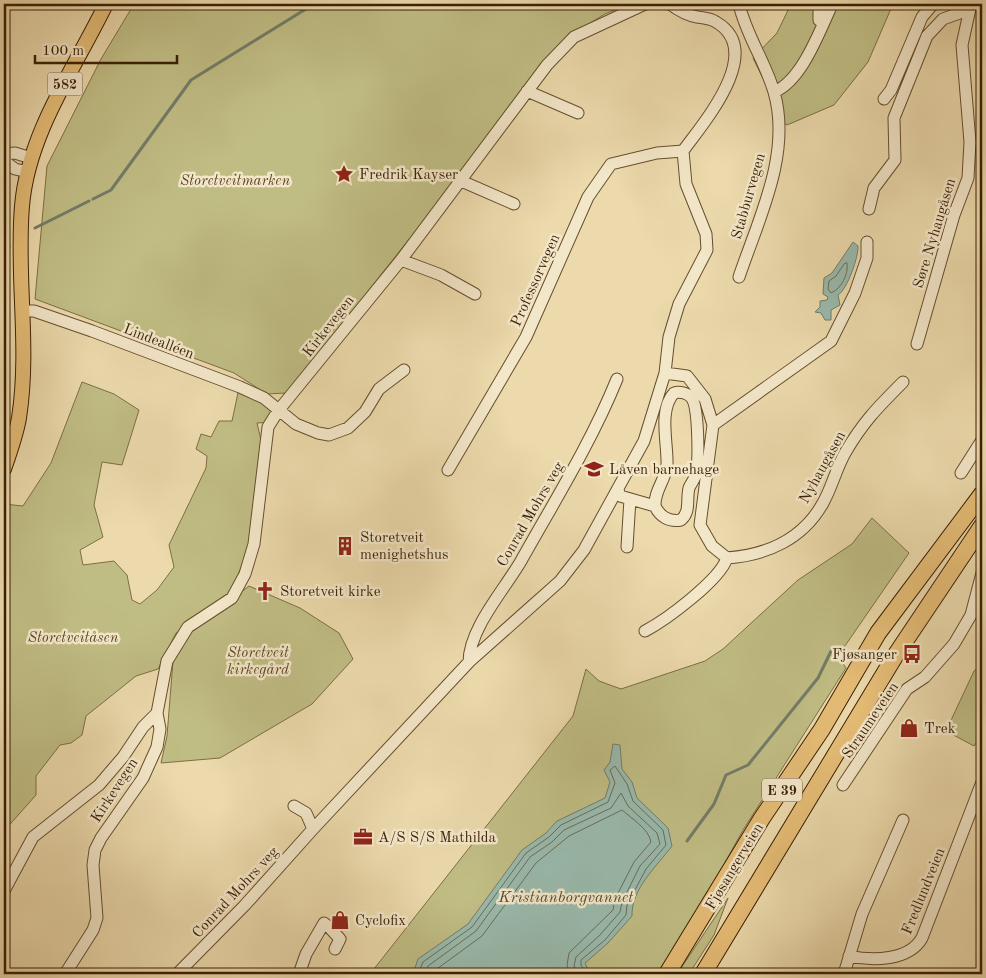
<svg xmlns="http://www.w3.org/2000/svg" width="986" height="978" font-family="'Old Standard TT',serif">
<rect width="100%" height="100%" fill="#ecdaac"/>
<filter id="stains"><feTurbulence type="fractalNoise" baseFrequency=".004" numOctaves="4"/><feColorMatrix values="0 0 0 0 .2 0 0 0 0 .09 0 0 0 0 .02 0 0 0 .5 -.17"/></filter>
<radialGradient id="worn" r=".72"><stop offset=".6" stop-color="#630" stop-opacity="0"/><stop offset="1" stop-color="#630" stop-opacity=".3"/></radialGradient>
<!-- green -->
<path fill="#c0bd84" stroke="#7d6e44" d="M134 4H630L605 14 572 34 287 393 267 394 234 373 35 299 47 166 101 59Z
M791 4H893L868 62 834 105 787 125 777 119 771 95 753 58 777 33Z
M82 382 114 394 139 410 122 465 102 462 94 505 103 537 80 550 83 565 114 561 127 575 132 600 140 604 157 590 174 567 169 545 206 468 207 456 196 449 201 434 211 437 219 421H232L239 388 278 408 275 422 257 423 262 444 250 545 229 598 176 633 158 669 136 676 86 716 82 735 71 743 60 745 36 776V795L4 831V504L23 506 51 463Z
M872 518 909 553 838 656 846 668 743 830 679 946 658 974H370L573 716 586 669 599 681 621 689 705 661 723 649 798 580 852 544Z
M249 586 300 608 339 633 353 659 312 704 220 758 161 763 167 736 173 661 192 629Z
M982 664V735L974 746 946 731 974 671Z
M728 898 714 935 689 974H677Z"/>
<!-- water -->
<path fill="#99baad" stroke="#737c69" d="M853 242 858 246C859 256 847 290 838 295L840 305 831 310V320H825L821 313 815 312 820 307V301L827 300 828 297 823 294 824 278 832 273Z
M613 744 620 745 622 769 632 782 637 798 668 828 672 846C657 866 631 889 632 916L608 943 585 963 590 974H413L418 959 468 924 522 850 546 833 557 821 605 798 610 782 604 770 610 762Z"/>
<g fill="none" stroke-linecap="round" stroke-linejoin="round">
<!-- shore -->
<path stroke="#6a6c58" stroke-width="1" d="M847 263C849 274 841 289 831 293L828 289 829 281 836 276 844 264Z
M418 974 423 962 472 927 526 853 549 837 561 825 608 802 615 783 610 770 615 766 627 784 633 801 663 830 666 845 646 869 627 905 626 915 605 940 581 960V965L586 974
M425 974 428 966 476 931 530 857 552 842 564 830 611 808 621 793 628 806 657 833 660 844 640 866 622 902 620 912 600 935 576 957 574 966 578 974
M433 974 434 971 482 936 536 863 569 836 622 810C631 818 649 829 651 842L634 862 615 899 613 910 569 953 567 965 570 974"/>
<!-- stream -->
<path stroke="#737c69" stroke-width="3" d="M93 199 111 190 191 80 314 4
M35 228 89 201
M4 249 9 246
M687 841 714 804 726 775 748 765 818 678 833 647"/>
<!-- minor casing -->
<g stroke="#664e2e" stroke-width="13">
<path id="minor" d="M819 4V20L823 22
M4 7 5 4
M527 91 578 113
M774 92C801 81 818 35 830 9
M884 99 891 90 922 17 933 4
M4 154 15 153 31 158
M4 161 15 169 28 172
M459 180 514 204
M869 209 874 188 895 160 894 118 927 36 943 19 968 10
M401 260 441 275 475 294
M739 277C758 220 792 154 774 92 765 61 746 35 739 4
M23 311H34L92 331 240 387 264 398 296 424 318 433 329 435 348 428 365 412 379 389 404 370
M917 344 954 215 968 178 970 142 962 45 971 4
M665 373 687 376 705 399 713 425 700 525 712 546 727 558C767 555 803 539 823 503 832 487 836 469 845 453 863 422 878 407 903 382
M713 425 831 341 855 293 867 258V242
M448 470 526 337 588 197 611 164 657 153 683 151
M961 473 982 440
M618 490 620 496 655 506C660 517 669 522 681 520 691 511 686 500 689 488 691 483 695 479 696 474 699 462 699 406 691 397 687 393 679 391 674 393 658 410 668 444 667 465 666 479 654 491 655 506
M627 547 630 499
M645 631C666 620 720 580 727 558
M469 662C469 629 504 590 521 561 554 502 591 443 617 379
M843 785 907 689 925 677 954 644 971 615 982 573
M294 806 306 813 313 829
M4 891 33 837 99 785 123 757 143 727 157 713
M849 956C872 961 909 961 922 938L982 782
M65 974 93 930 97 918 93 865 95 850 101 838 143 778 157 747 160 729 157 713 167 661 188 627 232 598 245 574 254 544 268 427 278 411 401 260 547 65 574 37 645 4
M177 974 245 905 313 829 469 662 560 581 584 550 644 441 665 373 669 337 679 304 707 250 706 234 686 184 683 151C704 122 766 51 716 22 710 18 703 18 697 17 686 15 678 10 670 4
M299 974 306 954 324 923 329 927 340 939 335 949
M844 974 862 914 903 820"/>
</g>
<!-- major casing -->
<g stroke="#3a1f04" stroke-width="16">
<path id="major" d="M4 469C10 452 16 435 19 418 30 347 16 276 22 206 28 133 75 68 106 4"/>
</g>
<!-- highway casing -->
<g stroke="#3a1f04" stroke-width="18">
<path id="highway" d="M667 974 762 818 822 729 878 633 982 494
M703 974 895 656 982 526"/>
</g>
<!-- minor -->
<use href="#minor" stroke="#f3e7c9" stroke-width="11"/>
<!-- major -->
<use href="#major" stroke="#e6bd76" stroke-width="14"/>
<!-- highway -->
<use href="#highway" stroke="#e6bd76" stroke-width="16"/>
</g>
<!-- icons -->
<defs>
<g id="sight-bare" transform="scale(1.5)"><path d="M0-6L1.8-2.2L6-1.7L2.9 1.2L3.7 5.4L0 3.3L-3.7 5.4L-2.9 1.2L-6-1.7L-1.8-2.2Z" fill="#8f2418" stroke="#f3e7c9" stroke-width="2.5" paint-order="stroke"/></g>
<g id="school-bare" transform="scale(1.5)"><path d="M0-5L7-2L0 1L-7-2ZM-4 1L0 2.5L4 1V4Q0 6-4 4Z" fill="#8f2418" stroke="#f3e7c9" stroke-width="2.5" paint-order="stroke"/></g>
<g id="building-bare" transform="scale(1.5)"><path d="M-4-6H4V6H1V3H-1V6H-4ZM-2.5-4.3h1.7v1.8h-1.7ZM.8-4.3h1.7v1.8H.8ZM-2.5-1h1.7V.8h-1.7ZM.8-1h1.7V.8H.8Z" fill="#8f2418" stroke="#f3e7c9" stroke-width="2.5" paint-order="stroke"/></g>
<g id="church-bare" transform="scale(1.5)"><path d="M-1.2-6h2.4v3.5h3.3v2.4h-3.3V6h-2.4V-.1h-3.3v-2.4h3.3Z" fill="#8f2418" stroke="#f3e7c9" stroke-width="2.5" paint-order="stroke"/></g>
<g id="bus-bare" transform="scale(1.5)"><path d="M-5-6H5V4H4V6H2V4H-2V6H-4V4H-5ZM-3.5-4V0h7V-4ZM-3.5 1.2v1.5H-2V1.2ZM2 1.2v1.5H3.5V1.2Z" fill="#8f2418" stroke="#f3e7c9" stroke-width="2.5" paint-order="stroke"/></g>
<g id="shop-bare" transform="scale(1.5)"><path d="M-5-2.5h2.3a2.7 3.5 0 0 1 5.4 0H5L5.5 6h-11ZM-1.5-2.5h3a1.5 2.3 0 0 0-3 0Z" fill="#8f2418" stroke="#f3e7c9" stroke-width="2.5" paint-order="stroke"/></g>
<g id="office-bare" transform="scale(1.5)"><path d="M-6-3h4V-5.5h4V-3h4V5H-6ZM-1-4.5V-3h2v-1.5ZM-6 0V1H6V0Z" fill="#8f2418" stroke="#f3e7c9" stroke-width="2.5" paint-order="stroke"/></g>
</defs>
<g fill-rule="evenodd">
<use href="#sight-bare" x="344" y="174"/>
<use href="#school-bare" x="594" y="469"/>
<use href="#building-bare" x="345" y="546"/>
<use href="#church-bare" x="265" y="591"/>
<use href="#bus-bare" x="912" y="654"/>
<use href="#shop-bare" x="909" y="728"/>
<use href="#office-bare" x="363" y="837"/>
<use href="#shop-bare" x="340" y="920"/>
</g>
<g text-anchor="middle" stroke-width="5" stroke-linejoin="round" paint-order="stroke">
<!-- shield labels -->
<g fill="#f3e7c9" stroke="#725b3f" stroke-width="1">
<rect x="47.5" y="72.5" width="35" height="23" rx="4"/>
<rect x="762" y="778.5" width="40" height="23" rx="4"/>
</g>
<g font-size="14" font-weight="bold" fill="#3a1f04">
<text x="65" y="89">582</text>
<text x="782" y="795">E 39</text>
</g>
<!-- poi labels -->
<g font-size="15" fill="#3a1f04" stroke="#f3e7c9" text-anchor="start">
<text x="359" y="179">Fredrik Kayser</text>
<text x="609" y="474">Låven barnehage</text>
<text x="360" y="542">Storetveit<tspan x="360" dy="17">menighetshus</tspan></text>
<text x="280" y="596">Storetveit kirke</text>
<text x="897" y="659" text-anchor="end">Fjøsanger</text>
<text x="924" y="733">Trek</text>
<text x="378" y="842">A/S S/S Mathilda</text>
<text x="355" y="925">Cyclofix</text>
</g>
<!-- park labels -->
<g font-size="15" font-style="italic" fill="#5c4624" stroke="#f3e7c9">
<text x="235" y="185">Storetveitmarken</text>
<text x="73" y="642">Storetveitåsen</text>
<text x="258" y="657">Storetveit<tspan x="258" dy="17">kirkegård</tspan></text>
</g>
<!-- street labels -->
<g font-size="15" fill="#3a1f04" stroke="#f3e7c9">
<text transform="translate(748 196) rotate(-74)" y="5">Stabburvegen</text>
<text transform="translate(934 233) rotate(-73)" y="5">Søre Nyhaugåsen</text>
<text transform="translate(535 280) rotate(-66)" y="5">Professorvegen</text>
<text transform="translate(328 326) rotate(-52)" y="5">Kirkevegen</text>
<text transform="translate(159 341) rotate(21)" y="5">Lindealléen</text>
<text transform="translate(822 467) rotate(-61)" y="5">Nyhaugåsen</text>
<text transform="translate(530 514) rotate(-60)" y="5">Conrad Mohrs veg</text>
<text transform="translate(870 720) rotate(-56)" y="5">Straumeveien</text>
<text transform="translate(114 790) rotate(-57)" y="5">Kirkevegen</text>
<text transform="translate(734 866) rotate(-59)" y="5">Fjøsangerveien</text>
<text transform="translate(923 891) rotate(-68)" y="5">Fredlundveien</text>
<text transform="translate(235 892) rotate(-47)" y="5">Conrad Mohrs veg</text>
</g>
<!-- water labels -->
<g font-size="16" font-style="italic" fill="#564e37" stroke="#f3e7c9">
<text x="566" y="902">Kristianborgvannet</text>
</g>
</g>
<!-- margin -->
<rect width="986" height="978" fill="none" stroke="#ecdaac" stroke-width="20"/>
<rect x="5" y="5" width="976" height="968" fill="none" stroke="#3a1f04" stroke-width="2.5"/>
<rect x="10" y="10" width="966" height="958" fill="none" stroke="#3a1f04"/>
<!-- scale -->
<path d="M35 55v8h142v-8" fill="none" stroke="#3a1f04" stroke-width="2.5"/>
<text x="42" y="55" font-size="15" fill="#3a1f04" stroke="#f3e7c9" stroke-width="4" paint-order="stroke">100 m</text>
<rect width="100%" height="100%" filter="url(#stains)"/>
<rect width="100%" height="100%" fill="url(#worn)"/>
</svg>
